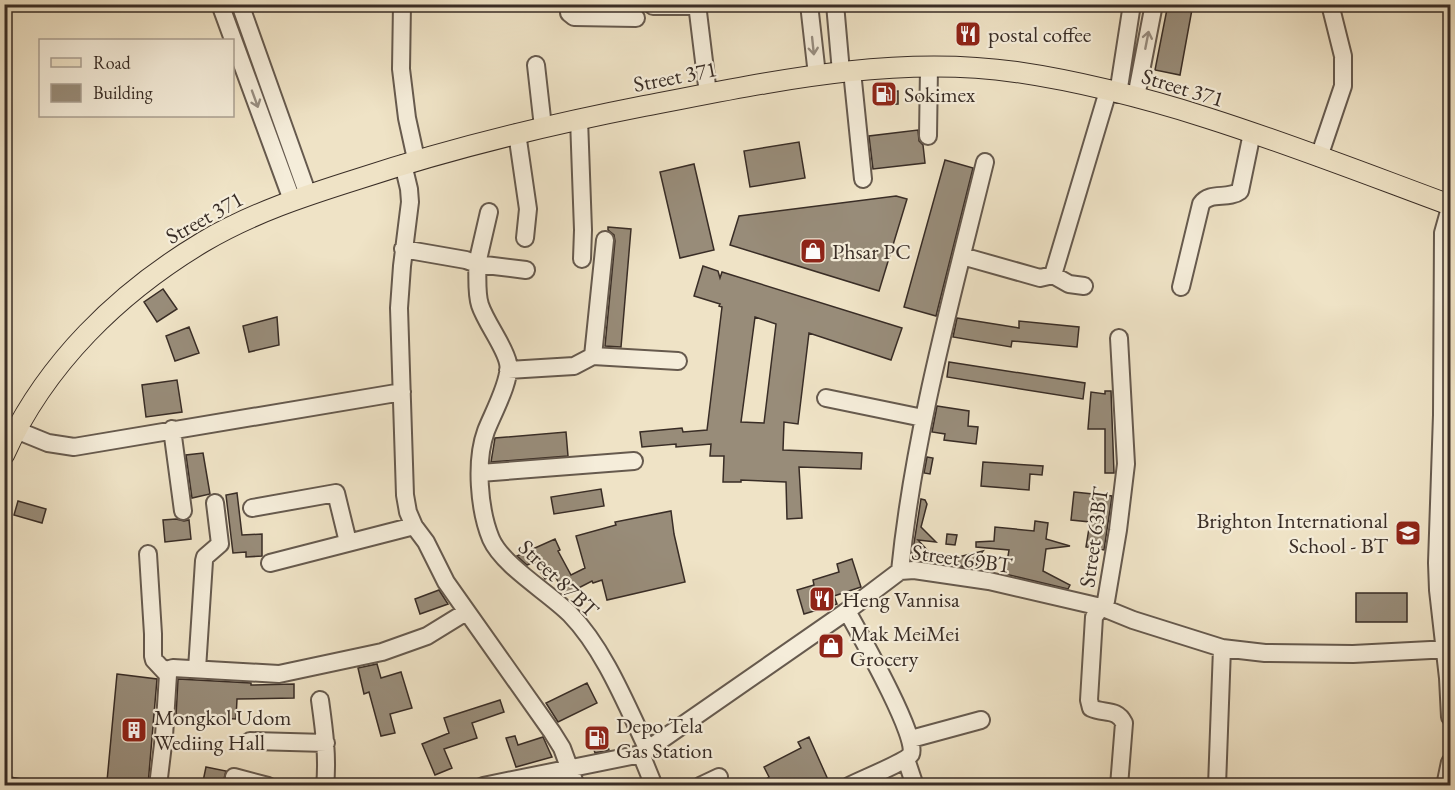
<svg xmlns="http://www.w3.org/2000/svg" width="1455" height="790" font-family="'EB Garamond',serif">
<rect width="100%" height="100%" fill="#efe3c6"/>
<filter id="stains"><feTurbulence type="fractalNoise" baseFrequency=".00333" numOctaves="4"/><feColorMatrix values="0 0 0 0 .2 0 0 0 0 .09 0 0 0 0 .02 0 0 0 .5 -.17"/></filter>
<radialGradient id="worn" r=".72"><stop offset=".6" stop-color="#630" stop-opacity="0"/><stop offset="1" stop-color="#630" stop-opacity=".3"/></radialGradient>
<!-- building -->
<path fill="#988c79" stroke="#392d26" stroke-width="1.5" fill-rule="evenodd" d="M1168 4H1193L1180 75 1155 70Z
M898 91V104L877 105 876 92Z
M918 130 919 141 923 145 925 163 873 169 869 136Z
M799 142 805 178 750 187 744 151Z
M945 160 973 168 936 316 904 307Z
M694 164 714 250 680 258 660 172Z
M896 196 907 199 879 291 730 245 739 216Z
M608 227 631 229 621 347 605 346 615 241 614 235 608 230Z
M703 266 718 271 720 278 722 272 902 328 891 360 809 333 798 424 784 422 783 450 862 453 861 469 799 467 802 518 787 519 786 482 741 480V482H723L724 456H710L711 444 676 447V444L642 447 640 432 682 428 683 432 707 430 722 307 719 306 720 304 694 296ZM755 317 776 324 764 423 741 422Z
M163 289 177 309 157 322 144 302Z
M277 317 279 345 249 352 243 326Z
M957 318 1019 328V321L1079 327 1077 347 1012 341 1011 347 953 337Z
M189 327 199 353 175 361 166 336Z
M949 362 1085 383 1083 399 947 377Z
M177 380 182 412 146 417 142 385Z
M1105 391H1111L1114 473H1105V429H1088L1091 392 1105 394Z
M937 406 969 411 968 426 978 427 976 444 944 440 945 434 932 432Z
M566 432 568 456 491 462 495 438Z
M203 453 210 494 192 498 186 455Z
M927 457 933 458 930 474 924 473Z
M983 462 1043 466 1042 475 1030 474 1029 490 981 486Z
M601 489 604 506 554 514 551 497Z
M1074 492 1112 496 1104 550 1086 547 1090 522 1071 520Z
M237 493 242 535 262 534V556L246 557V552L233 553 226 495Z
M921 499 925 500 927 504 921 527 936 542 918 540 938 562 923 561 922 557 912 556Z
M18 501 46 509 42 523 14 515Z
M671 511 674 534 685 582 607 600 602 580 593 583 592 581 565 595 554 574 545 579 534 562 527 565 517 556 555 539 560 550 558 551 571 575 585 568 576 536 616 525 615 522Z
M176 519 184 521 189 520 191 539 165 542 163 520Z
M1035 521 1048 523 1046 539 1070 546 1046 549 1043 571 1070 585 1068 589 1005 574 1009 550 976 547V542L994 541 995 527 1034 531Z
M947 534 957 535 955 545 946 544Z
M983 551 975 561 979 569 968 566 966 567 955 565 950 559Z
M852 559 861 587 834 596 837 604 804 614 797 590 814 585 813 580 839 572 837 564Z
M439 590 448 604 420 614 415 599Z
M1356 593H1407V622H1356Z
M377 664 381 678 401 672 412 708 390 714 395 733 381 736 369 692 364 694 358 668Z
M117 674 157 679 148 785 107 781Z
M178 679 251 683V685L294 684V698L237 699 236 719 176 716Z
M587 683 597 703 558 722 546 703Z
M500 700 504 712 472 723 477 738 444 749 452 768 435 775 422 744 449 733 444 718Z
M601 727 609 750 595 753 588 732Z
M515 736 518 745 543 737 552 757 516 767 506 738Z
M809 737 829 782 822 786H818L816 781 808 786H756L769 777 764 767 801 748 798 742Z
M206 767 226 771 224 779 228 786H202Z
M4 776 33 781V786H4Z"/>
<g fill="none" stroke-linecap="round" stroke-linejoin="round">
<!-- minor casing -->
<g stroke="#665a4e" stroke-width="20">
<path id="minor" d="M220 4 292 200
M240 4 308 195
M402 4 401 69 407 118 416 159
M569 4V13L574 17 636 18
M697 4 708 94
M809 4 817 75
M835 4 841 72
M653 6H698
M536 65 543 127
M852 71 863 179
M1118 94 1132 4
M1136 97 1154 4
M579 119 583 230 582 259
M517 133 528 209 525 238
M928 136 929 67
M1319 157 1343 86V56L1330 4
M403 164 409 189 410 202 402 266 399 308 405 495 408 512 414 526 426 542 446 582 552 732 562 748 576 786
M1450 208 1443 233 1442 415 1437 563 1438 590 1448 678 1450 717
M489 212 477 264 526 270
M403 249 466 260 477 264C478 277 476 293 480 305 486 323 505 347 508 363 512 379 492 415 486 431 475 461 479 510 491 539 503 566 548 592 570 614 604 649 626 704 647 748
M962 256 1040 278 1053 275 1069 284 1084 286
M1053 275 1108 91
M1181 287 1201 204C1210 191 1228 200 1240 191L1252 133
M593 356 605 240
M508 370 574 366 593 356 678 361
M826 398 923 418
M172 429 183 511
M16 430 48 443 74 447 402 392
M480 473 634 461
M252 508 336 493 348 542
M148 554 153 634V656L154 660 168 675 164 736 158 786
M270 563 414 526
M900 571C914 432 952 297 985 162
M847 611C858 631 919 738 911 754 906 762 860 780 849 786
M197 669 204 561 205 557 220 544 215 503
M166 670 173 668 279 674 382 652 427 636 466 612
M320 700C324 729 328 757 325 786
M911 739 981 720
M250 741 326 743
M641 754 654 786
M906 759 915 786
M234 777 268 786
M483 786 641 754 847 611 900 571 914 570 989 581 1101 607 1133 620 1222 648 1265 653 1353 654 1450 649
M700 786 719 777
M1119 786 1124 723C1117 708 1104 714 1091 708L1089 700 1094 617 1106 601 1118 530 1126 464 1119 338
M1217 786 1222 648
M1445 786 1450 762"/>
</g>
<!-- major casing -->
<g stroke="#392d26" stroke-width="22">
<path id="major" d="M4 455C45 364 118 293 203 242 252 213 304 196 358 179 452 148 547 125 644 106 766 83 891 54 1016 72 1166 94 1309 153 1450 205"/>
</g>
<!-- minor -->
<use href="#minor" stroke="#f5edda" stroke-width="16"/>
<!-- major -->
<use href="#major" stroke="#efe3c6" stroke-width="20"/>
</g>
<!-- one-way arrows -->
<defs><path id="oneway-shaft" d="M-6 0H5M1.5-3L5.5 0L1.5 3" fill="none" stroke-width="1.6" stroke-linecap="round" stroke-linejoin="round" transform="scale(1.5)"/></defs>
<g stroke="#978d80">
<use href="#oneway-shaft" transform="translate(1147 40) rotate(-79)"/>
<use href="#oneway-shaft" transform="translate(813 46) rotate(84)"/>
<use href="#oneway-shaft" transform="translate(255 99) rotate(70)"/>
</g>
<!-- icons -->
<defs>
<g id="restaurant-square" transform="scale(1.35)"><rect x="-9" y="-9" width="18" height="18" rx="4" fill="#8f2418" stroke="#f5edda"/><path d="M-5-6h1v4h1v-4h1v4h1v-4h1v5L-1.5 .5V6h-2V.5L-5-1ZM5-6V6H3V1.5H1.5Q1.5-4 5-6Z" fill="#fff"/></g>
<g id="fuel-square" transform="scale(1.35)"><rect x="-9" y="-9" width="18" height="18" rx="4" fill="#8f2418" stroke="#f5edda"/><path d="M-5.5-6h7V0h2V4h1.3V-2.5L3-4.5l.8-.8L6-3V5H2.5V1h-1V6h-7ZM-4.2-4.7v3.2H.2V-4.7Z" fill="#fff"/></g>
<g id="shop-square" transform="scale(1.35)"><rect x="-9" y="-9" width="18" height="18" rx="4" fill="#8f2418" stroke="#f5edda"/><path d="M-5-2.5h2.3a2.7 3.5 0 0 1 5.4 0H5L5.5 6h-11ZM-1.5-2.5h3a1.5 2.3 0 0 0-3 0Z" fill="#fff"/></g>
<g id="school-square" transform="scale(1.35)"><rect x="-9" y="-9" width="18" height="18" rx="4" fill="#8f2418" stroke="#f5edda"/><path d="M0-5L7-2L0 1L-7-2ZM-4 1L0 2.5L4 1V4Q0 6-4 4Z" fill="#fff"/></g>
<g id="building-square" transform="scale(1.35)"><rect x="-9" y="-9" width="18" height="18" rx="4" fill="#8f2418" stroke="#f5edda"/><path d="M-4-6H4V6H1V3H-1V6H-4ZM-2.5-4.3h1.7v1.8h-1.7ZM.8-4.3h1.7v1.8H.8ZM-2.5-1h1.7V.8h-1.7ZM.8-1h1.7V.8H.8Z" fill="#fff"/></g>
</defs>
<g fill-rule="evenodd">
<use href="#restaurant-square" x="968" y="34"/>
<use href="#fuel-square" x="884" y="94"/>
<use href="#shop-square" x="813" y="251"/>
<use href="#school-square" x="1408" y="533"/>
<use href="#restaurant-square" x="822" y="599"/>
<use href="#shop-square" x="831" y="646"/>
<use href="#building-square" x="134" y="730"/>
<use href="#fuel-square" x="597" y="738"/>
</g>
<g text-anchor="middle" stroke-width="4.5" stroke-linejoin="round" paint-order="stroke">
<!-- poi labels -->
<g font-size="22" fill="#392d26" stroke="#f5edda" text-anchor="start">
<text x="988" y="42">postal coffee</text>
<text x="904" y="102">Sokimex</text>
<text x="832" y="259">Phsar PC</text>
<text x="1388" y="528" text-anchor="end">Brighton International<tspan x="1388" dy="25">School - BT</tspan></text>
<text x="842" y="607">Heng Vannisa</text>
<text x="850" y="641">Mak MeiMei<tspan x="850" dy="25">Grocery</tspan></text>
<text x="154" y="725">Mongkol Udom<tspan x="154" dy="25">Wediing Hall</tspan></text>
<text x="616" y="733">Depo Tela<tspan x="616" dy="25">Gas Station</tspan></text>
</g>
<!-- street labels -->
<g font-size="22" fill="#392d26" stroke="#f5edda">
<text transform="translate(675 76) rotate(-11)" y="8">Street 371</text>
<text transform="translate(1183 87) rotate(17)" y="8">Street 371</text>
<text transform="translate(204 217) rotate(-29)" y="8">Street 371</text>
<text transform="translate(1093 537) rotate(-82)" y="8">Street 63BT</text>
<text transform="translate(962 558) rotate(8)" y="8">Street 69BT</text>
<text transform="translate(559 578) rotate(44)" y="8">Street 87BT</text>
</g>
</g>
<!-- margin -->
<rect width="1455" height="790" fill="none" stroke="#efe3c6" stroke-width="24"/>
<rect x="6" y="6" width="1443" height="778" fill="none" stroke="#392d26" stroke-width="3"/>
<rect x="12" y="12" width="1431" height="766" fill="none" stroke="#392d26" stroke-width="1.5"/>
<!-- legend -->
<rect x="39" y="39" width="195" height="78" fill="#f5edda" stroke="#aaa092" stroke-width="1.5"/>
<rect x="51" y="58" width="30" height="9" fill="#efe3c6" stroke="#aaa092" stroke-width="1.5"/>
<text x="93" y="69" font-size="18" fill="#392d26">Road</text>
<rect x="51" y="84" width="30" height="18" fill="#988c79" stroke="#aaa092" stroke-width="1.5"/>
<text x="93" y="99" font-size="18" fill="#392d26">Building</text>
<rect width="100%" height="100%" filter="url(#stains)"/>
<rect width="100%" height="100%" fill="url(#worn)"/>
</svg>
